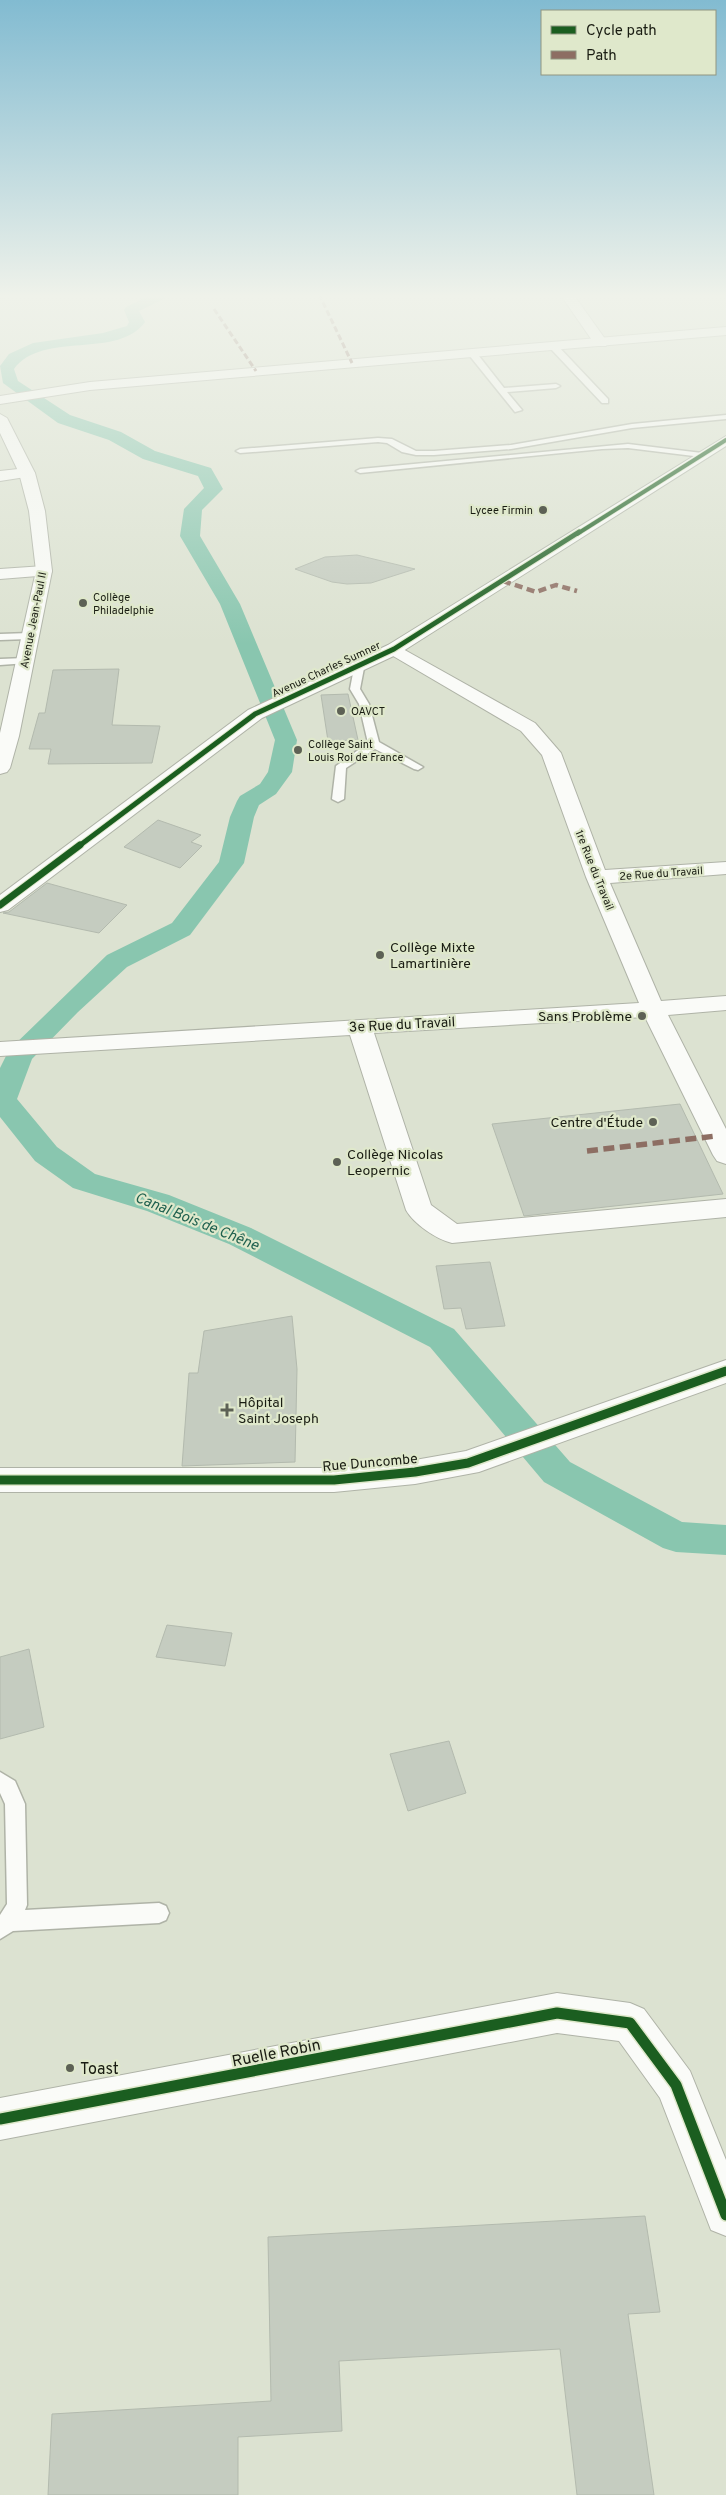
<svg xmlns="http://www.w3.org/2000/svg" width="726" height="2495" font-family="Overpass,sans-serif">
<rect width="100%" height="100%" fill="#dce2d1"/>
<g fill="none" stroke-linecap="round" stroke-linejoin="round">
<!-- canal -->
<path fill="#89c6af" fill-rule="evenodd" d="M152 294H174L139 311 145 322C118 360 43 330 14 369L18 381 70 415 121 432 155 451 211 468 223 489 202 510 200 536 240 604 297 740 292 772 276 794 259 805 254 817 244 863 190 935 127 967 78 1012 32 1059 17 1099 57 1147 95 1174 169 1195 251 1228 454 1329 570 1462 682 1522 726 1525V1555L676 1552 663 1548 544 1482 430 1347 229 1244 147 1211 73 1188 35 1161 0 1117V1068L9 1050 107 955 172 923 219 862 230 817 237 801 240 796 260 784 268 772 275 740 220 604 180 536 184 509 204 488 198 476 143 459 109 440 58 423 3 383 0 366 9 354 33 343 103 333 127 326 129 322 124 310 126 307Z"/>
</g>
<!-- building -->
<path fill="#c5ccc0" stroke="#b3baae" d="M357 555 415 569 371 583 347 584 332 582 295 569 325 557Z
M119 669 112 725 160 726 152 763 48 764 51 749H29L39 713H45L53 670Z
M348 694 358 740 328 741 321 695Z
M158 820 201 835 191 842 202 846 180 868 124 847Z
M47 883 127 905 99 933 3 913 9 912Z
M680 1104 723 1194 524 1216 492 1124Z
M490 1262 505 1326 466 1329 461 1308 444 1309 436 1266Z
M292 1316 297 1369 295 1462 182 1466 189 1373H198L204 1331Z
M167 1625 232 1633 225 1666 156 1657Z
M29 1649 44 1727 0 1739V1657Z
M449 1741 466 1793 408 1811 390 1754Z
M645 2216 660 2312 628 2314 654 2495H577L560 2349 339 2361 342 2431 238 2437V2495H48L52 2414 271 2401 268 2237Z"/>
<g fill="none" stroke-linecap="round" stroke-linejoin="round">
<!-- service casing -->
<g stroke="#afb3a7" stroke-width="3">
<path id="service" d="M0 294H18L0 298Z
M550 344H556L608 399V403H602L550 348Z
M469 351H475L504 388 556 384 560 386 556 388 507 392 522 410 515 412 469 355Z
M726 415V419L632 428 511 449 434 455H416L402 452 387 443 378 442 240 453 236 451 240 449 378 438 392 439 416 451H434L511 445 632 424Z
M628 444 702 453 706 455 702 457 628 448 602 449 360 473 356 471 360 469Z
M0 634 29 633 34 636 29 639 0 640Z
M25 658 30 661 28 663 0 665V659Z
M359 665 364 668 360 689 369 704 379 742 423 767 418 770 414 769 375 749 346 768 344 799 338 802 332 799 336 766 368 743 359 704 350 689 354 668Z
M0 1772 15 1781 25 1804 27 1905 25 1910 159 1903 166 1906 169 1913 166 1920 159 1923 13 1931 0 1939V1915L7 1904 5 1804 0 1793Z"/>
</g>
<!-- minor casing -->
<g stroke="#afb3a7" stroke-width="2">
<path id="minor" d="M560 294H573L608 343 606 346H596Z
M27 468 35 473 32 476 0 481V471Z
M44 566 50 567 52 571 50 575 0 579V569Z
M394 644 535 723 561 753 605 870 726 862V874L610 883 661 1001 726 996V1010L668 1015 726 1129V1164L717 1161 713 1155 645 1017 374 1033 431 1205 457 1224 726 1199V1217L452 1243C436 1239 414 1224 406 1210L350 1035 0 1056V1042L639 1003 586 877 542 755 521 731 388 653 385 649 388 645Z
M726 1360V1383L479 1472 415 1484 334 1492H0V1468H334L415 1460 466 1451Z
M557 1993 630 2003 644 2009 690 2071 726 2160V2236L711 2230 660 2098 619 2041 557 2033 0 2140V2098Z"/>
</g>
<!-- tertiary casing -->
<g stroke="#afb3a7" stroke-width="2">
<path id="tertiary" d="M726 327V335L90 390 0 404V396L90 382Z
M0 414 7 418 35 473 45 511 52 571 19 736 10 768 7 772 0 774V733L36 571 29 511 19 473 0 433Z
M726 436V446L400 653 262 718 8 910 0 912V895L248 710 388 645Z"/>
</g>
<!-- service -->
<use href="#service" fill="#fafbf8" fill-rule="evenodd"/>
<!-- minor -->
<use href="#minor" fill="#fafbf8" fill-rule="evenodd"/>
<!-- tertiary -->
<use href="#tertiary" fill="#fafbf8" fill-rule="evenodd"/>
<!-- quiet-far2 -->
<path stroke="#8d6e63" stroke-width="3" stroke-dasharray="6 3" stroke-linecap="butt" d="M319 294 352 363
M214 309 256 371"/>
<!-- quiet-far1 -->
<path stroke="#8d6e63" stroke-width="4.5" stroke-dasharray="8 4.5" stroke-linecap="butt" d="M503 581 536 592 556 585 577 591"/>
<!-- quiet -->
<path stroke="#8d6e63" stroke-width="5.5" stroke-dasharray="11 5.5" stroke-linecap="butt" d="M587 1151 716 1136"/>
<!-- cycleway-far4 casing -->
<g stroke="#dfe8cb" stroke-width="5.5">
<path id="cycleway-far4" d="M577 534 726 440"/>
</g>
<!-- cycleway-far3 casing -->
<g stroke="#dfe8cb" stroke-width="7">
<path id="cycleway-far3" d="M79 846 255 714 394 649 579 532"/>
</g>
<!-- cycleway-far2 casing -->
<g stroke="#dfe8cb" stroke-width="9">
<path id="cycleway-far2" d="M0 905 80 845"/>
</g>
<!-- cycleway-far1 casing -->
<g stroke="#dfe8cb" stroke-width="12">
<path id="cycleway-far1" d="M0 1480H334L415 1472 468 1463 726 1371"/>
</g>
<!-- cycleway casing -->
<g stroke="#dfe8cb" stroke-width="14">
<path id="cycleway" d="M0 2119 557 2013 630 2023 676 2085 726 2215"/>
</g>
<!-- cycleway-far4 -->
<use href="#cycleway-far4" stroke="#1b5e20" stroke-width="4"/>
<!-- cycleway-far3 -->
<use href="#cycleway-far3" stroke="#1b5e20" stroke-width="5"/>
<!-- cycleway-far2 -->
<use href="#cycleway-far2" stroke="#1b5e20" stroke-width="7"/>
<!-- cycleway-far1 -->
<use href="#cycleway-far1" stroke="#1b5e20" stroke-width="9"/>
<!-- cycleway -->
<use href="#cycleway" stroke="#1b5e20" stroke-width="11"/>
</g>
<!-- sky -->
<linearGradient id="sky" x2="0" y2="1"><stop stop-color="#82bbd1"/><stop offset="0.46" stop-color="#eff2ea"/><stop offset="1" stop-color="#eff2ea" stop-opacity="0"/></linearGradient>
<rect width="726" height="644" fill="url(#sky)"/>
<!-- markers -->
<g fill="#5d6155" stroke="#dfe8cb" stroke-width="2">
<circle cx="543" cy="510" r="5"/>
<circle cx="83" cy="603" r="5"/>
<circle cx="341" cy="711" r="5"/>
<circle cx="298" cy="750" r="5"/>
<circle cx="380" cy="955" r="5"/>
<circle cx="642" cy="1016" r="5"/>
<circle cx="653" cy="1122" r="5"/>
<circle cx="337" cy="1162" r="5"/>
<path d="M224.5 1402.5h5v5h5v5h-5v5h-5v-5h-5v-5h5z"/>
<circle cx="70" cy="2068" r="5"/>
</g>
<g text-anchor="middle" stroke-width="4.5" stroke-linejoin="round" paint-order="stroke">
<!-- far-poi labels -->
<g font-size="11" fill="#191c12" stroke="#dfe8cb" text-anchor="start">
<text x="533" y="514" text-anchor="end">Lycee Firmin</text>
<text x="93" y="601">Collège<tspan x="93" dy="13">Philadelphie</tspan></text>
<text x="351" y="715">OAVCT</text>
<text x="308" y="748">Collège Saint<tspan x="308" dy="13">Louis Roi de France</tspan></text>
</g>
<!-- far-street labels -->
<g font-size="11" fill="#191c12" stroke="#dfe8cb">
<text transform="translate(33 620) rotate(-79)" y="4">Avenue Jean-Paul II</text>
<text transform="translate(326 669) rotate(-25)" y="4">Avenue Charles Sumner</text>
<text transform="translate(595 870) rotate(68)" y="4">1re Rue du Travail</text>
<text transform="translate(661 873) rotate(-4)" y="4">2e Rue du Travail</text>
</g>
<!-- poi labels -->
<g font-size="14" fill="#191c12" stroke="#dfe8cb" text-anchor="start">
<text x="390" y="952">Collège Mixte<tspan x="390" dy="16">Lamartinière</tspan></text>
<text x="632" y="1021" text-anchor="end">Sans Problème</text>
<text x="643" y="1127" text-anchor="end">Centre d'Étude</text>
<text x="347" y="1159">Collège Nicolas<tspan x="347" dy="16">Leopernic</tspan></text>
<text x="238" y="1407">Hôpital<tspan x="238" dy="16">Saint Joseph</tspan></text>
</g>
<!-- street labels -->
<g font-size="14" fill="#191c12" stroke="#dfe8cb">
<text transform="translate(402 1024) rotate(-3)" y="5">3e Rue du Travail</text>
<text transform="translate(370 1462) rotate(-5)" y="5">Rue Duncombe</text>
</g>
<!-- water labels -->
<g font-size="15" font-style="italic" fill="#1f614f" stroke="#dfe8cb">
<text transform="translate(197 1221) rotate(22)" y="5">Canal Bois de Chêne</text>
</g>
<!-- near-street labels -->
<g font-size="16" fill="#191c12" stroke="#dfe8cb">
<text transform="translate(276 2052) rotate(-11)" y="6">Ruelle Robin</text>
</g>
<!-- near-poi labels -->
<g font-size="16" fill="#191c12" stroke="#dfe8cb" text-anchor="start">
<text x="80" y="2074">Toast</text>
</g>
</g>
<!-- legend -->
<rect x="541" y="10" width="175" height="65" fill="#dfe8cb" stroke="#909681"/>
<rect x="551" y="26" width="25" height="8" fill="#1b5e20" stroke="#909681"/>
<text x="586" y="35" font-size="15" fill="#191c12">Cycle path</text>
<rect x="551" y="51" width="25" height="8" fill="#8d6e63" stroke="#909681"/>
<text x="586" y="60" font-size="15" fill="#191c12">Path</text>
</svg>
